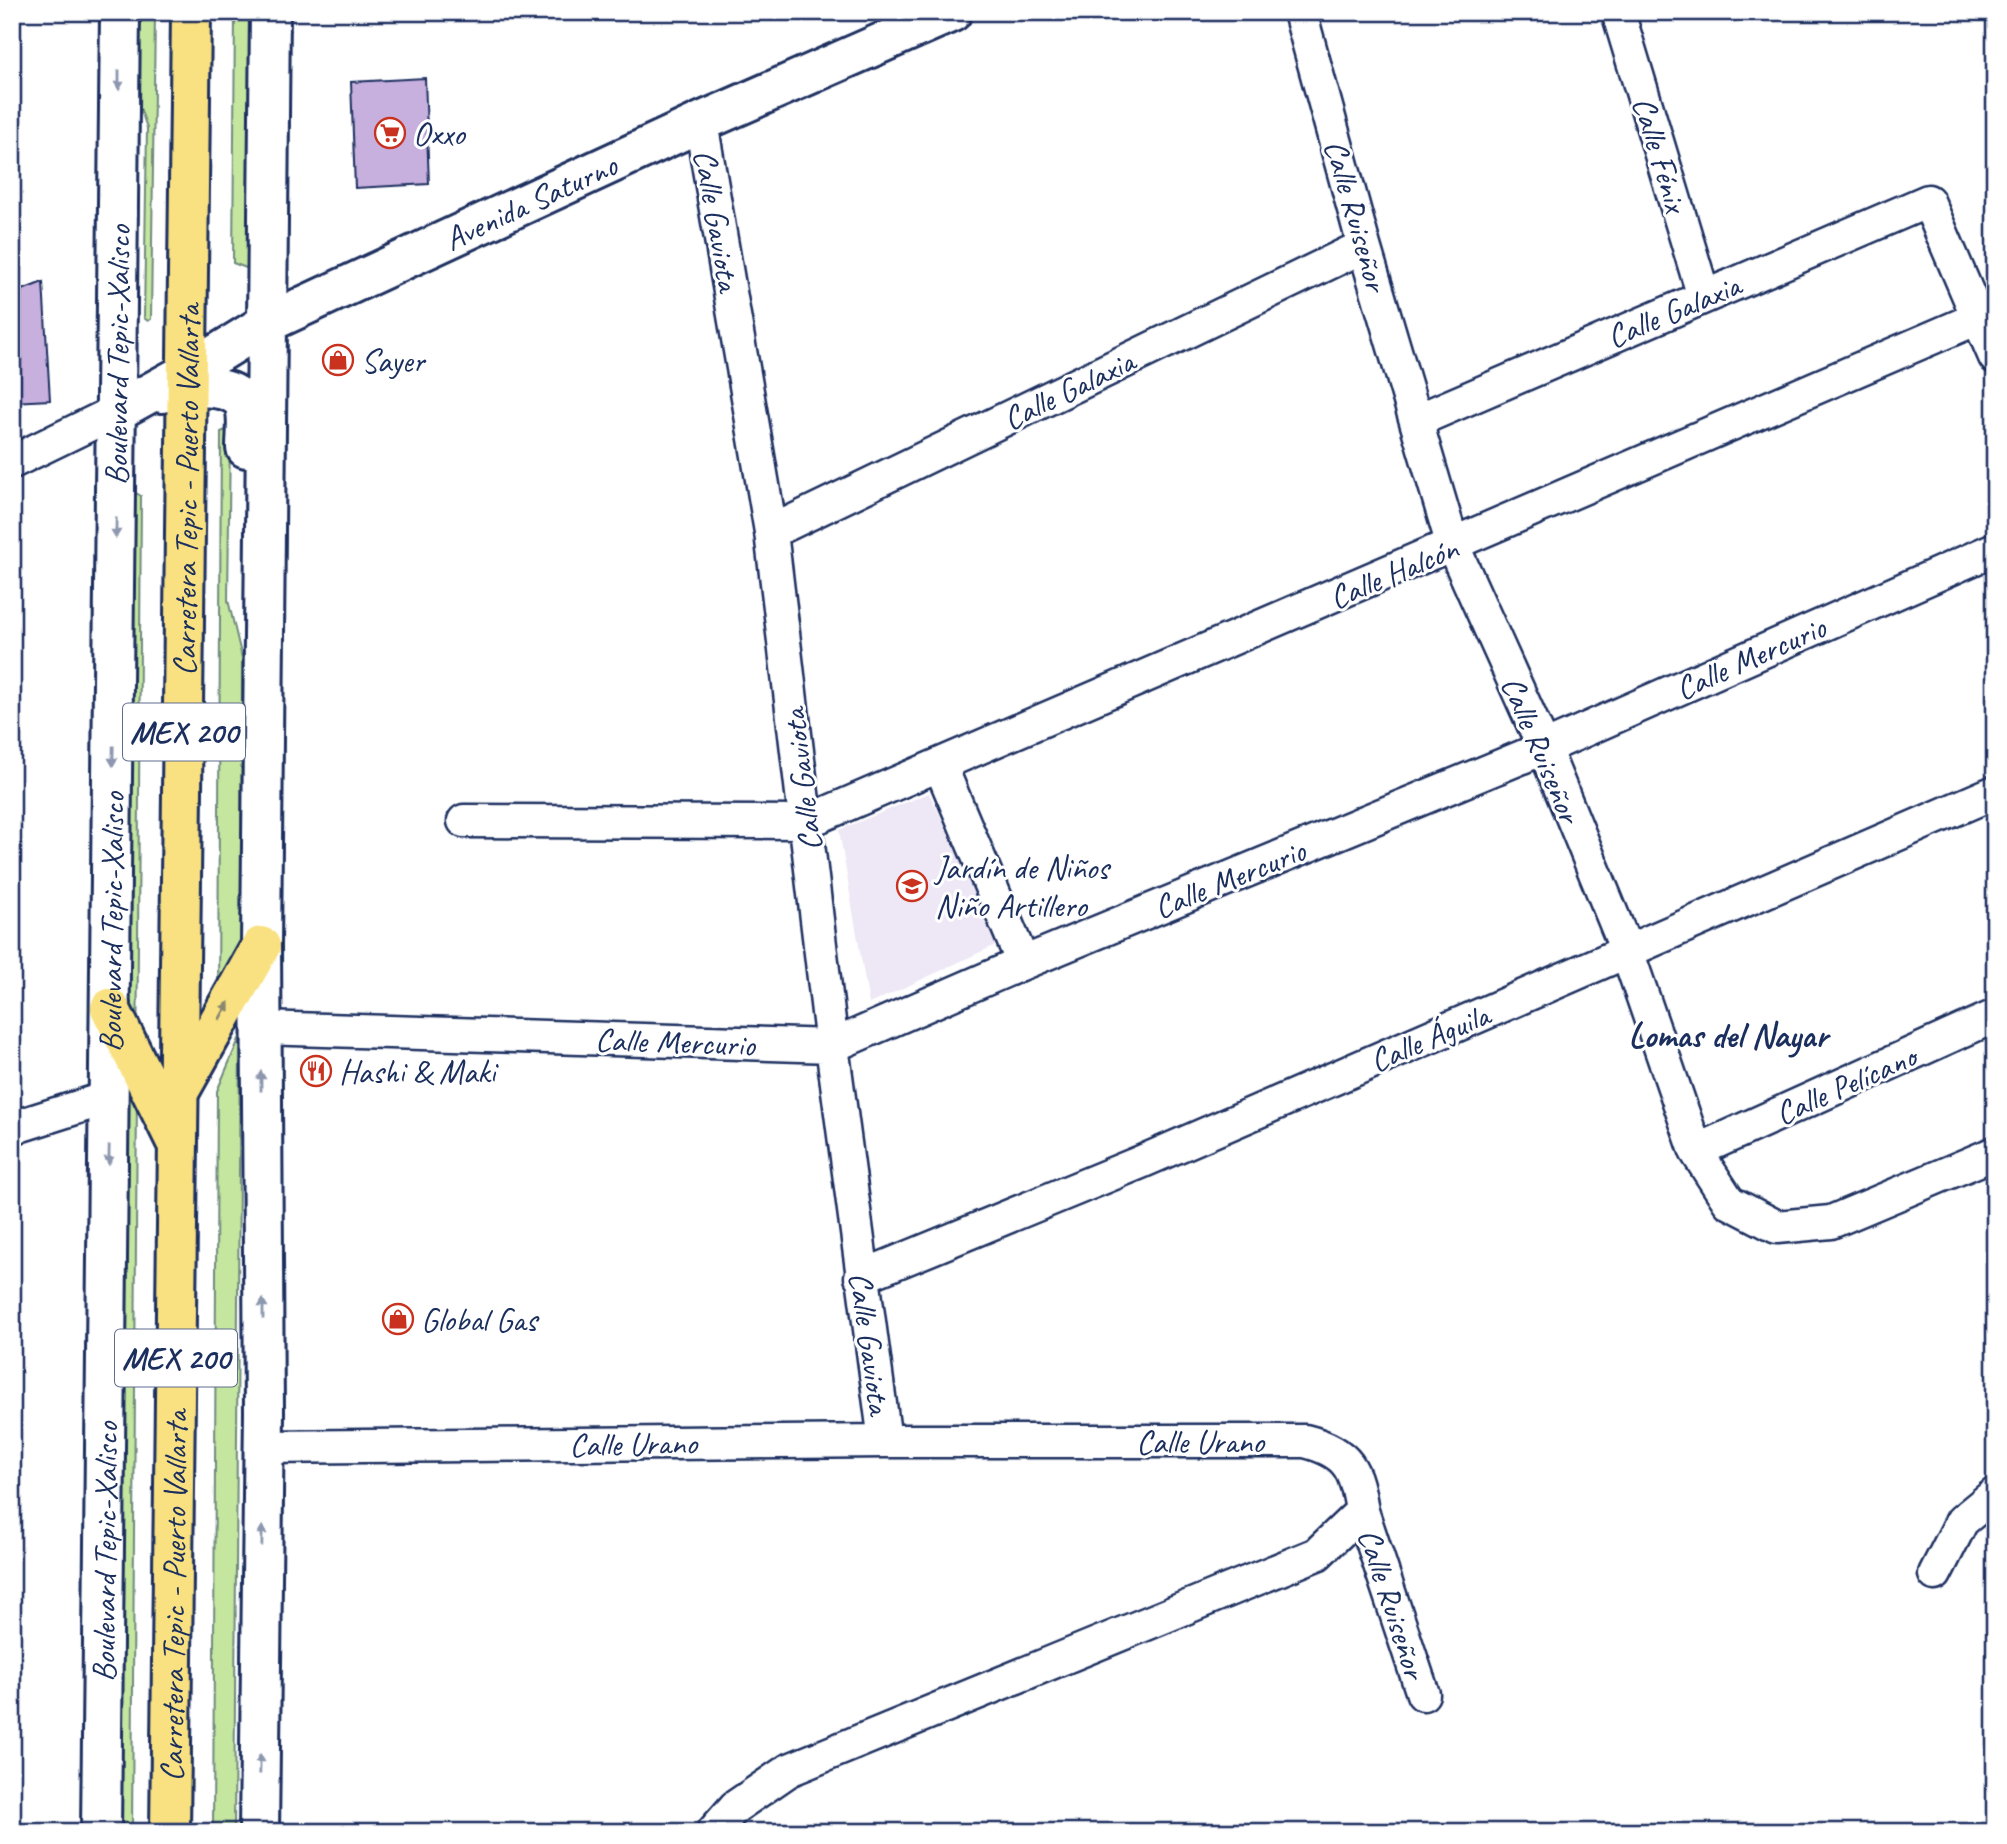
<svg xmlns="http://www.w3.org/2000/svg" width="2007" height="1844" font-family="Caveat,sans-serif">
<rect width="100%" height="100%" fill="#fff"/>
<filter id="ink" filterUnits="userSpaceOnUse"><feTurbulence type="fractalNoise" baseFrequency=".0143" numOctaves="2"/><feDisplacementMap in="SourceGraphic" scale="14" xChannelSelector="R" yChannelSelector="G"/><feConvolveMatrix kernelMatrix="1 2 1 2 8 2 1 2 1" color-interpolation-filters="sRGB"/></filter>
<g filter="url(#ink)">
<!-- built -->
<path fill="#eee7f5" d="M929 793 1002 942 869 1004 839 830Z"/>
<!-- green -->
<path fill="#c5e69f" stroke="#708a7e" stroke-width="2" d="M130 12H155L151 319 148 321 144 318 147 128 130 79Z
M235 12H259L249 269 233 263Z
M226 430 230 433 228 600 242 658 241 941 218 1002 221 432Z
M131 490 141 496 132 1832H104Z
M240 1037 234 1832H213L217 1091Z"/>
<!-- building -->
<path fill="#c7afde" stroke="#1b2f5e" stroke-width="2" d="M425 78 429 184 355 188 351 82Z
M43 282 50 400 12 402V294Z"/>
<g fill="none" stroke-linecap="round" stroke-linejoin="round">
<!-- street casing -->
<g stroke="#1b2f5e" stroke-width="37">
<path id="street" d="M1300 12 1364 246 1453 546 1544 748 1627 951 1696 1151 1729 1202 1777 1227 1831 1222 1995 1153
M1618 12 1704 297
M701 122 771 532 832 1046 885 1441
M1418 420 1928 201 1995 357
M12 462 117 411
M771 532 1364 246
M940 765 1023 963
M464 821 806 822 1978 318
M261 1028 832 1046 1023 963 1544 748 1995 549
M12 1128 110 1097
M1696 1151 1995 1016
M861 1277 1141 1162 1995 792
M263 1447 885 1441H1305C1349 1452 1356 1470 1362 1511L1317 1554 789 1770 735 1807 713 1832
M1362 1511 1423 1694
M1935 1574 1962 1521 1995 1494"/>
</g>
<!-- secondary casing -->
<g stroke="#1b2f5e" stroke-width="44">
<g id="secondary">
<path d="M162 393C181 387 233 381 244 404 249 416 246 435 246 448"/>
<path id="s1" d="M117 411 188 372 267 323 701 122 952 12"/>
<path id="s2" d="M101 1832 120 12"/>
<path d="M259 1832 264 1412 261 946 270 12"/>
</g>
</g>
<!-- highway casing -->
<g stroke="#1b2f5e" stroke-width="44">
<g id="highway">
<path d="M110 1008 175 1140"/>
<path d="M182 1087 261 946"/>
<path id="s3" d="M170 1832 191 12"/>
</g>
</g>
<!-- street -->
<use href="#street" stroke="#fff" stroke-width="32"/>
<!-- secondary -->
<use href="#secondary" stroke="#fff" stroke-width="38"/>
<!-- highway -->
<use href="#highway" stroke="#f9e181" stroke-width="38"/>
</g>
<!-- one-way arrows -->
<defs><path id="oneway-solid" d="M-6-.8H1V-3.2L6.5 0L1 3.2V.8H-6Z" transform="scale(1.75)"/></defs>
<g fill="#8d97ae">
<use href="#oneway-solid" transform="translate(119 80) rotate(90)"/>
<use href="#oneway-solid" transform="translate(116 528) rotate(91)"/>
<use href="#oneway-solid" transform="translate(113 756) rotate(91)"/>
<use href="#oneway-solid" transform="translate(261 1081) rotate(-90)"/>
<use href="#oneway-solid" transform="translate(109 1155) rotate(91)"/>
<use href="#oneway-solid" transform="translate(263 1309) rotate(-90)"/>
<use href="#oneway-solid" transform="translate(262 1536) rotate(-89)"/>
<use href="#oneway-solid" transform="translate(260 1764) rotate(-89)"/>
</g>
<use fill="#8a8870" href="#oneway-solid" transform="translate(224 1011) rotate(-61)"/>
</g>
<!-- icons -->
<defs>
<g id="supermarket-ring" transform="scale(1.575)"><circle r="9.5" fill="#fff" stroke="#c8321e" stroke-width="1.5"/><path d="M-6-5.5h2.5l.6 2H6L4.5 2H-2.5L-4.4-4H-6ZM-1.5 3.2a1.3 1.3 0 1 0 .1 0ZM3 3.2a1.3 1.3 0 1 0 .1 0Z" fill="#c8321e"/></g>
<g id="shop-ring" transform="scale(1.575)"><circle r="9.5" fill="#fff" stroke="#c8321e" stroke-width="1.5"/><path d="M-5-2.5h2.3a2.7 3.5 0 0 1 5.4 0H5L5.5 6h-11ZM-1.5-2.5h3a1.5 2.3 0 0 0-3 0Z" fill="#c8321e"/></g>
<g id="school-ring" transform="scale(1.575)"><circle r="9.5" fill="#fff" stroke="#c8321e" stroke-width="1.5"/><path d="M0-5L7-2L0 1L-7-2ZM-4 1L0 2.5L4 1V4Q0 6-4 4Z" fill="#c8321e"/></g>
<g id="restaurant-ring" transform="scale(1.575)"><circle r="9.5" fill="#fff" stroke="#c8321e" stroke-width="1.5"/><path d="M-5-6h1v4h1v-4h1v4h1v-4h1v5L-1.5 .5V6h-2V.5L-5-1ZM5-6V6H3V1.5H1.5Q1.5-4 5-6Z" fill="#c8321e"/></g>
</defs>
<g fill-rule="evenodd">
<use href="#supermarket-ring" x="390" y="133"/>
<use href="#shop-ring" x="338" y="360"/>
<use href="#school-ring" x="912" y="886"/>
<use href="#restaurant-ring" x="316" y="1071"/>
<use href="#shop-ring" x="398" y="1319"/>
</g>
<g text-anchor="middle" stroke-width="6" stroke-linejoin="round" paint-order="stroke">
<!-- shield labels -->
<g fill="#fff" stroke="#5f6d8e" stroke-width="2">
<rect x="123" y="703.5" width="122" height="57" rx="5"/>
<rect x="115" y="1329.5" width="122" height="57" rx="5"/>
</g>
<g font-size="32" font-weight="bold" fill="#1b2f5e">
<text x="184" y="743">MEX 200</text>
<text x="176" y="1369">MEX 200</text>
</g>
<!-- poi labels -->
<g font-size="33" fill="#1b2f5e" stroke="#fff" text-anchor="start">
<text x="413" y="145">Oxxo</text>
<text x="361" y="372">Sayer</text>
<text x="935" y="879">Jardín de Niños<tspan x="935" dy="38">Niño Artillero</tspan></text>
<text x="339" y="1083">Hashi &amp; Maki</text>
<text x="421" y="1331">Global Gas</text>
</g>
<!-- street labels -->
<g font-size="33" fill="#1b2f5e" stroke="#fff">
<text transform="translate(1661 154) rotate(73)" y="12">Calle Fénix</text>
<text dy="12" stroke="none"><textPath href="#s1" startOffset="464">Avenida Saturno</textPath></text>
<text transform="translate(1357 215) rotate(74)" y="12">Calle Ruiseñor</text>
<text transform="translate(718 220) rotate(80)" y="12">Calle Gaviota</text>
<text transform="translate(1673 310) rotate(-23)" y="12">Calle Galaxia</text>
<text dy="12" stroke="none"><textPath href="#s2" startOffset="1477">Boulevard Tepic-Xalisco</textPath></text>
<text transform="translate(1068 389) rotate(-26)" y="12">Calle Galaxia</text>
<text dy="12" stroke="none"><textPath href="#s3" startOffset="1342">Carretera Tepic - Puerto Vallarta</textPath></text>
<text transform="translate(1393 572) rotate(-23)" y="12">Calle Halcón</text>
<text transform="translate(1750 657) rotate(-24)" y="12">Calle Mercurio</text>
<text transform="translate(1542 749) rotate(67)" y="12">Calle Ruiseñor</text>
<text transform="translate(801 780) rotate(-97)" y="12">Calle Gaviota</text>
<text transform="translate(1229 878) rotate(-22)" y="12">Calle Mercurio</text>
<text dy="12" stroke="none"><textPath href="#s2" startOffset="910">Boulevard Tepic-Xalisco</textPath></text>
<text transform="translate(1429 1037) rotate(-23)" y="12">Calle Águila</text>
<text transform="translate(675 1041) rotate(2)" y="12">Calle Mercurio</text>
<text transform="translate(1845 1084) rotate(-24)" y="12">Calle Pelícano</text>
<text transform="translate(871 1343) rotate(82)" y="12">Calle Gaviota</text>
<text x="1200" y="1453">Calle Urano</text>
<text transform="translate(633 1443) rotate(-1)" y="12">Calle Urano</text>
<text dy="12" stroke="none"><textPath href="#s2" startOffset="280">Boulevard Tepic-Xalisco</textPath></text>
<text dy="12" stroke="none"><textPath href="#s3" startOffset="236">Carretera Tepic - Puerto Vallarta</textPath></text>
<text transform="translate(1393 1603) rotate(72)" y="12">Calle Ruiseñor</text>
</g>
<!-- neighbourhood labels -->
<g font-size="35" font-weight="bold" fill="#1b2f5e" stroke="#fff">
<text x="1728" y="1047">Lomas del Nayar</text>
</g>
</g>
<!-- margin -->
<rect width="2007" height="1844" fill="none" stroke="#fff" stroke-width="42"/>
<rect x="21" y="21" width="1965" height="1802" fill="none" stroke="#1b2f5e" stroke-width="2.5" filter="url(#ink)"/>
</svg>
